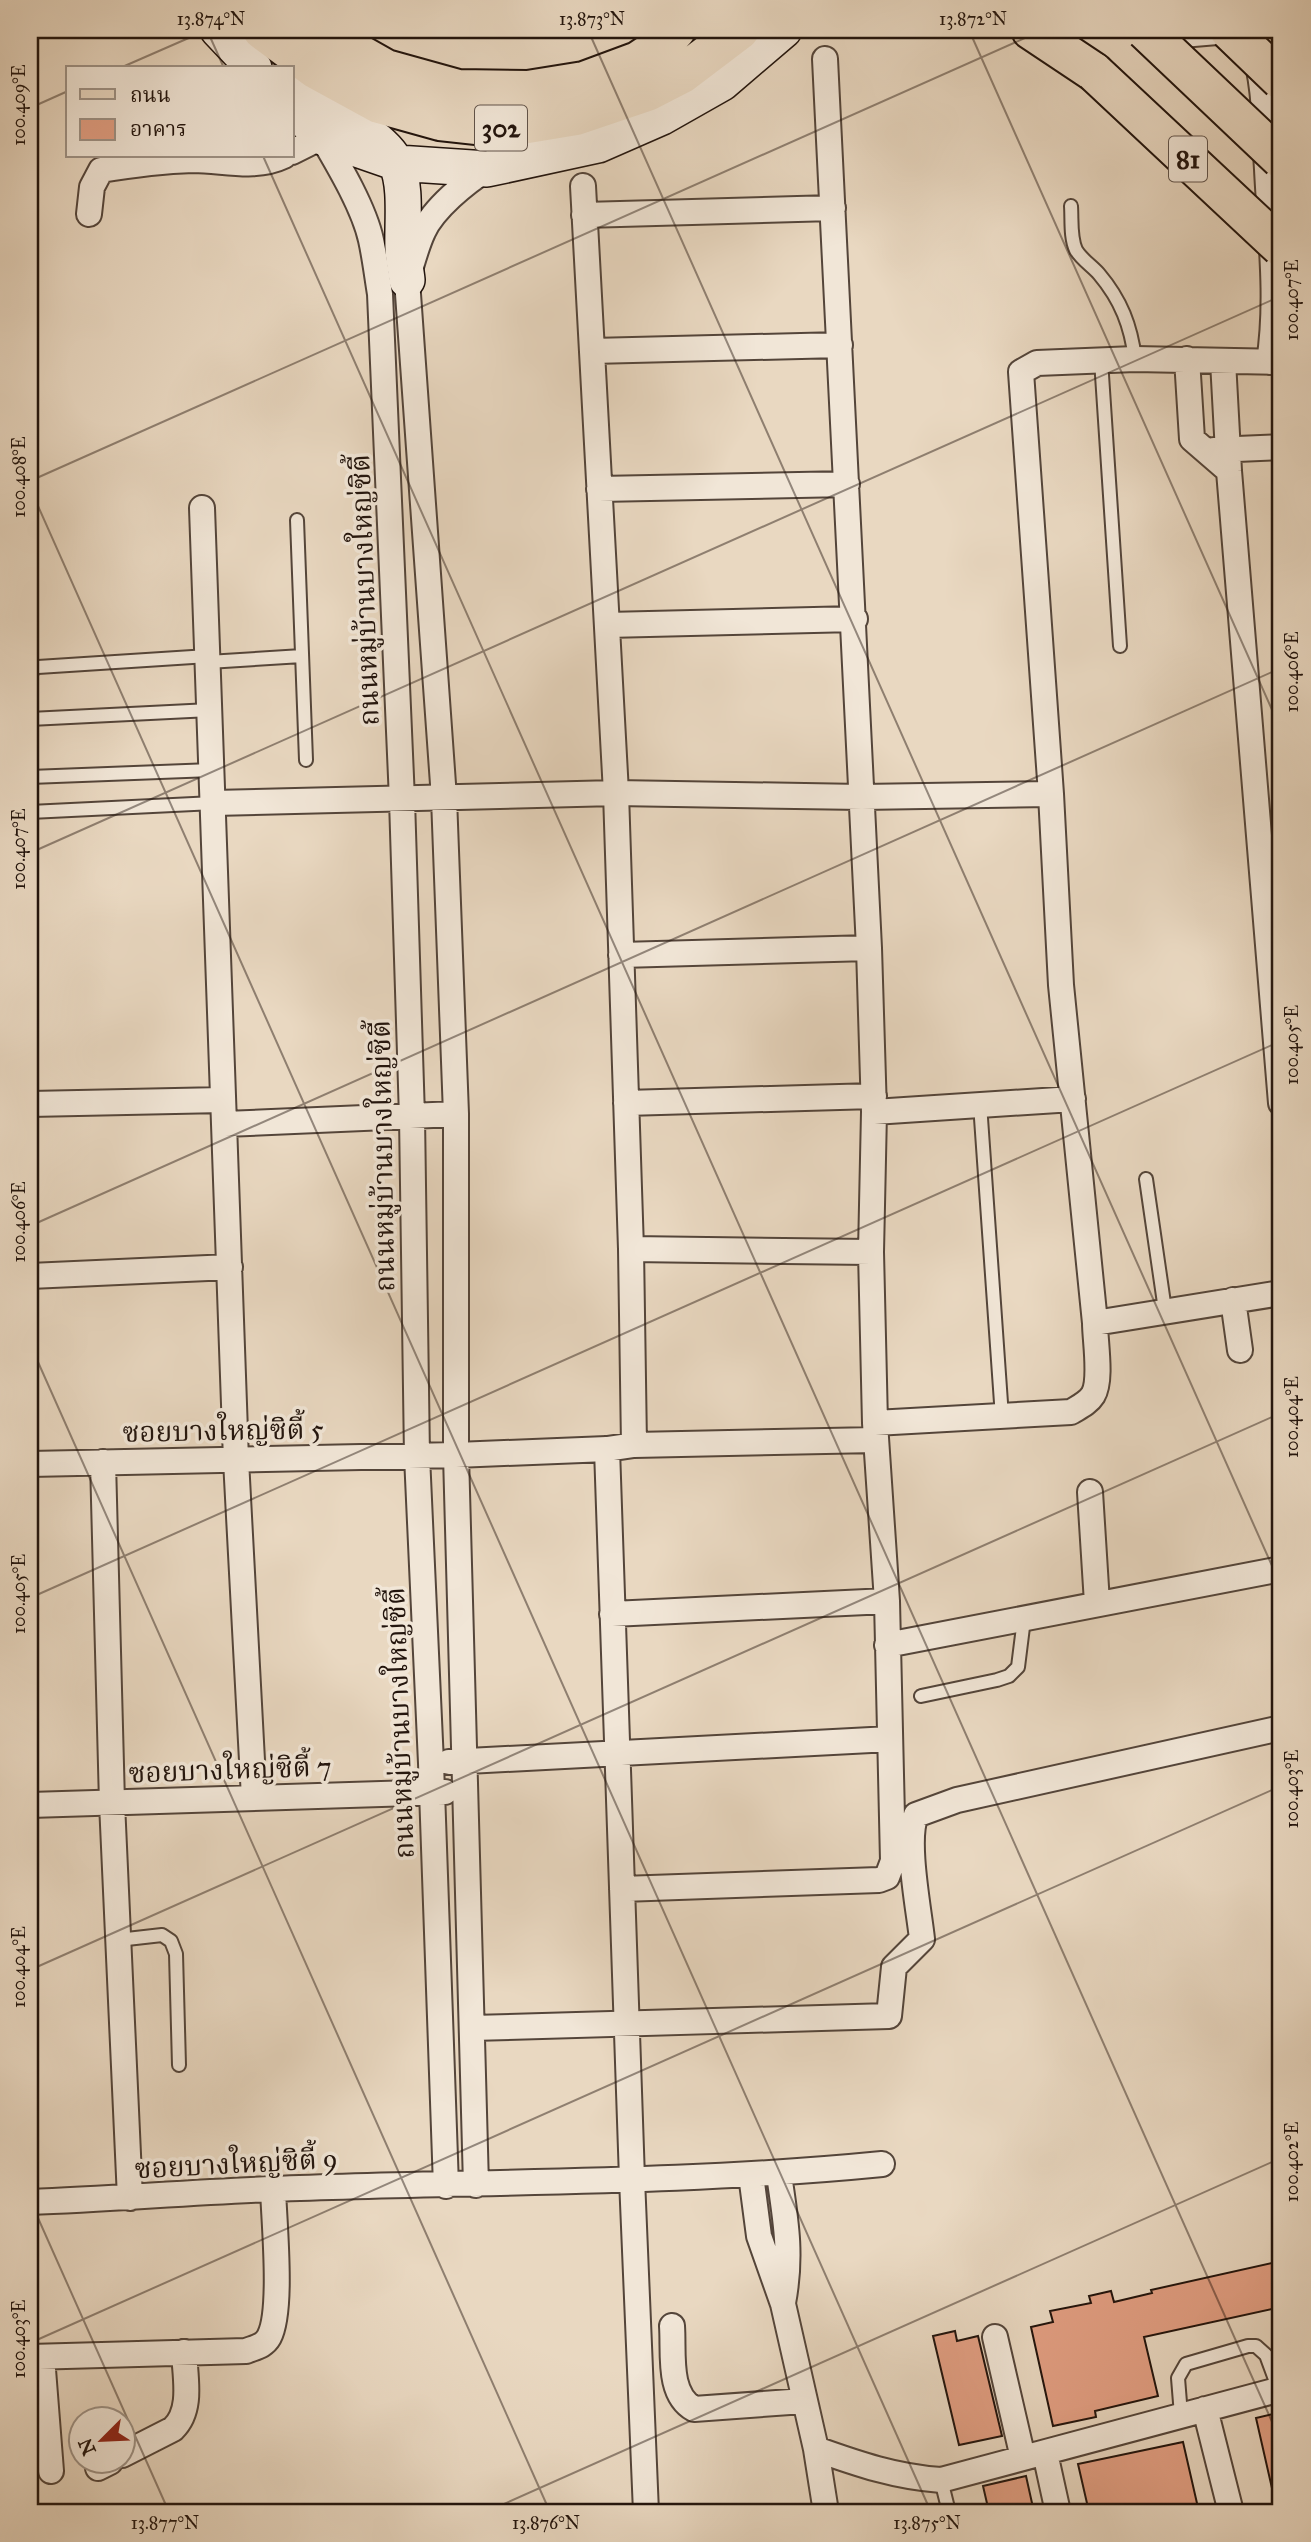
<svg xmlns="http://www.w3.org/2000/svg" width="1311" height="2542" font-family="'IM FELL Great Primer','Noto Serif Thai',serif">
<rect width="100%" height="100%" fill="#e9d8c1"/>
<filter id="stains"><feTurbulence type="fractalNoise" baseFrequency=".00286" numOctaves="4"/><feColorMatrix values="0 0 0 0 .2 0 0 0 0 .09 0 0 0 0 .02 0 0 0 .5 -.17"/></filter>
<radialGradient id="worn" r=".72"><stop offset=".6" stop-color="#630" stop-opacity="0"/><stop offset="1" stop-color="#630" stop-opacity=".3"/></radialGradient>
<!-- building -->
<path fill="#e29f83" stroke="#22140d" stroke-width="2" d="M1281 2261V2307L1144 2337 1158 2396 1095 2411 1096 2417 1053 2426 1031 2327 1053 2322 1050 2311 1091 2303 1089 2296 1111 2291 1114 2302 1152 2293 1151 2290Z
M955 2331 957 2341 978 2336 1002 2436 959 2445 933 2336Z
M1281 2412V2496L1274 2497 1256 2418Z
M1183 2442 1199 2512H1089L1078 2464Z
M1026 2476 1034 2512H989L983 2486Z"/>
<g fill="none" stroke-linecap="round" stroke-linejoin="round">
<!-- lane casing -->
<g stroke="#54453a" stroke-width="16">
<path id="lane" d="M1071 206C1072 220 1070 237 1076 250 1081 259 1092 266 1099 274 1121 300 1131 326 1135 359
M1101 360 1120 646
M297 520 306 760
M208 662 302 656
M30 671 38 667 208 656
M30 719 210 710
M30 777 212 770
M30 812 214 803
M980 1104 1002 1417
M1146 1179 1165 1310
M921 1696 997 1680 1009 1676 1018 1667 1024 1619
M118 1940 162 1935 171 1941 176 1954 179 2065
M1181 2415 1178 2378 1186 2364 1248 2346H1256L1266 2355 1279 2390
M941 2480 949 2512"/>
</g>
<!-- street casing -->
<g stroke="#54453a" stroke-width="28">
<path id="street" d="M1146 38 1241 30C1248 34 1251 39 1253 47 1266 85 1264 129 1267 169 1270 232 1279 299 1269 362
M292 152 322 137C339 166 364 208 371 240 375 258 377 276 380 294L402 800 412 1117 417 1456 431 1763 446 2186
M583 186 616 793 631 1249 634 1445
M89 214 92 187 101 170C131 165 162 161 193 160 224 160 255 170 284 156
M584 215 833 208
M592 351 840 345
M1187 359 1192 439 1229 471
M1223 361 1229 471 1281 1103
M1214 450 1281 447
M599 489 847 484
M202 508 236 1460 254 1798
M607 625 855 619
M214 803 616 793 862 797 1051 794 1021 372 1037 363 1135 359 1281 362
M621 955 869 948
M626 1103 874 1096
M30 1104 223 1100
M874 1112 1073 1099
M225 1124 456 1114
M631 1249 871 1252
M30 1276 230 1267
M1233 1300 1240 1350
M1095 1323 1281 1293
M875 1423 1071 1412C1079 1407 1088 1403 1093 1395 1102 1380 1095 1341 1095 1323L1061 985 1051 794
M607 1449 632 2179 646 2512
M103 1462 112 1803 130 2198
M30 1464 456 1455 607 1449 634 1445 876 1440
M1090 1492 1097 1603
M612 1614 887 1601
M887 1645 1281 1569
M449 1762 890 1739
M30 1805 445 1792
M622 1889 879 1880 887 1877 893 1861 887 1601 875 1423 871 1252 874 1112 869 948 825 59
M472 2028 889 2016 894 1967 922 1939C919 1910 905 1840 916 1815L957 1800 1281 1728
M751 2175 759 2236 783 2304 816 2449 826 2512
M779 2175C786 2222 792 2255 783 2303
M476 2185 456 1455V1114L444 798 407 280C412 264 416 247 423 232 433 209 466 182 487 169
M30 2202C111 2199 192 2192 273 2189 476 2181 680 2184 882 2164
M672 2326C674 2352 667 2394 694 2409L804 2401
M995 2337 1023 2458
M30 2357 246 2351C256 2347 264 2346 269 2337 283 2311 274 2222 273 2189
M42 2357 51 2471
M1205 2409 1231 2512
M816 2449C858 2464 896 2477 941 2480L1281 2389
M1045 2453 1058 2512
M122 2455 173 2429C193 2410 185 2377 184 2352
M98 2468 110 2462"/>
</g>
<!-- secondary casing -->
<g stroke="#22140d" stroke-width="38">
<path id="secondary" d="M218 30 254 68
M292 89C321 109 381 131 396 163 407 185 402 224 403 248 403 259 406 269 407 280
M292 108 322 137 397 163 487 169 598 145 662 117 722 83 784 30"/>
</g>
<!-- primary casing -->
<g stroke="#22140d" stroke-width="42">
<path id="primary" d="M262 30 315 69 379 104 440 121 504 128 576 116 647 92 682 74 740 30
M317 30 386 69 458 89 528 90 584 81 638 61 662 45 676 30"/>
</g>
<!-- highway casing -->
<g stroke="#22140d" stroke-width="42">
<path id="highway" d="M1031 30 1094 72"/>
</g>
<!-- lane -->
<use href="#lane" stroke="#f1e6d7" stroke-width="12"/>
<!-- street -->
<use href="#street" stroke="#f1e6d7" stroke-width="24"/>
<!-- secondary -->
<use href="#secondary" stroke="#f1e6d7" stroke-width="35"/>
<!-- primary -->
<use href="#primary" stroke="#e9d8c1" stroke-width="38"/>
<!-- highway -->
<use href="#highway" stroke="#e9d8c1" stroke-width="38"/>
<!-- highway-bridge casing -->
<g stroke="#22140d" stroke-width="42" stroke-linecap="butt">
<path id="highway-bridge" d="M1145 30 1281 159
M1229 30 1281 80
M1094 72 1281 247"/>
</g>
<!-- highway-bridge -->
<use href="#highway-bridge" stroke="#e9d8c1" stroke-width="38"/>
</g>
<!-- ticks -->
<path fill="none" stroke="#22140d" stroke-width="2" stroke-opacity="0.45" d="M207 30 224 68M588 30 1281 1586M969 30 1281 730M120 68 207 30M30 108 68 91M263 156 1281 2442M30 481 1043 30M30 488 931 2512M30 853 1281 296M30 1226 1281 668M30 1344 550 2512M30 1598 1281 1041M30 1970 1281 1413M30 2200 169 2512M30 2343 1281 1786M486 2512 1281 2158"/>
<g text-anchor="middle" stroke-width="7" stroke-linejoin="round" paint-order="stroke">
<!-- shield labels -->
<g fill="#f1e6d7" stroke="#60534a" stroke-width="2">
<rect x="475" y="105.5" width="52" height="45" rx="5"/>
<rect x="1169" y="136.5" width="38" height="45" rx="5"/>
</g>
<g font-size="26" font-weight="bold" fill="#22140d">
<text x="501" y="137">302</text>
<text x="1188" y="168">81</text>
</g>
<!-- street labels -->
<g font-size="28" fill="#22140d" stroke="#f1e6d7">
<text transform="translate(364 590) rotate(-92)" y="10">ถนนหมู่บ้านบางใหญ่ซิตี้</text>
<text transform="translate(382 1156) rotate(-91)" y="10">ถนนหมู่บ้านบางใหญ่ซิตี้</text>
<text transform="translate(223 1430) rotate(-1)" y="10">ซอยบางใหญ่ซิตี้ 5</text>
<text transform="translate(399 1723) rotate(-92)" y="10">ถนนหมู่บ้านบางใหญ่ซิตี้</text>
<text transform="translate(230 1769) rotate(-2)" y="10">ซอยบางใหญ่ซิตี้ 7</text>
<text transform="translate(236 2163) rotate(-3)" y="10">ซอยบางใหญ่ซิตี้ 9</text>
</g>
</g>
<!-- margin -->
<rect width="1311" height="2542" fill="none" stroke="#e9d8c1" stroke-width="77"/>
<!-- legend -->
<rect x="66" y="66" width="228" height="91" fill="#f1e6d7" stroke="#9e9286" stroke-width="2"/>
<rect x="80" y="89" width="35" height="10" fill="#e9d8c1" stroke="#9e9286" stroke-width="2"/>
<text x="130" y="102" font-size="21" fill="#22140d">ถนน</text>
<rect x="80" y="119" width="35" height="21" fill="#e29f83" stroke="#9e9286" stroke-width="2"/>
<text x="130" y="136" font-size="21" fill="#22140d">อาคาร</text>
<!-- north arrow -->
<g transform="translate(102 2440) rotate(246)"><circle r="33" fill="#f1e6d7" stroke="#9e9286" stroke-width="2"/>
<path d="M0-5L12 26L0 18L-12 26Z" fill="#8f2418"/>
<text y="-10" font-size="19" font-weight="bold" text-anchor="middle" fill="#22140d">N</text>
</g>
<rect x="38" y="38" width="1234" height="2466" fill="none" stroke="#22140d" stroke-width="2.5"/>
<g font-size="18" text-anchor="middle" fill="#22140d">
<text x="211" y="25">13.874°N</text>
<text x="592" y="25">13.873°N</text>
<text x="973" y="25">13.872°N</text>
<text transform="translate(19 105) rotate(-90)" y="6">100.409°E</text>
<text transform="translate(1292 300) rotate(-90)" y="6">100.407°E</text>
<text transform="translate(19 477) rotate(-90)" y="6">100.408°E</text>
<text transform="translate(1292 672) rotate(-90)" y="6">100.406°E</text>
<text transform="translate(19 849) rotate(-90)" y="6">100.407°E</text>
<text transform="translate(1292 1045) rotate(-90)" y="6">100.405°E</text>
<text transform="translate(19 1222) rotate(-90)" y="6">100.406°E</text>
<text transform="translate(1292 1417) rotate(-90)" y="6">100.404°E</text>
<text transform="translate(19 1594) rotate(-90)" y="6">100.405°E</text>
<text transform="translate(1292 1789) rotate(-90)" y="6">100.403°E</text>
<text transform="translate(19 1967) rotate(-90)" y="6">100.404°E</text>
<text transform="translate(1292 2162) rotate(-90)" y="6">100.402°E</text>
<text transform="translate(19 2339) rotate(-90)" y="6">100.403°E</text>
<text x="165" y="2529">13.877°N</text>
<text x="546" y="2529">13.876°N</text>
<text x="927" y="2529">13.875°N</text>
</g>
<rect width="100%" height="100%" filter="url(#stains)"/>
<rect width="100%" height="100%" fill="url(#worn)"/>
</svg>
